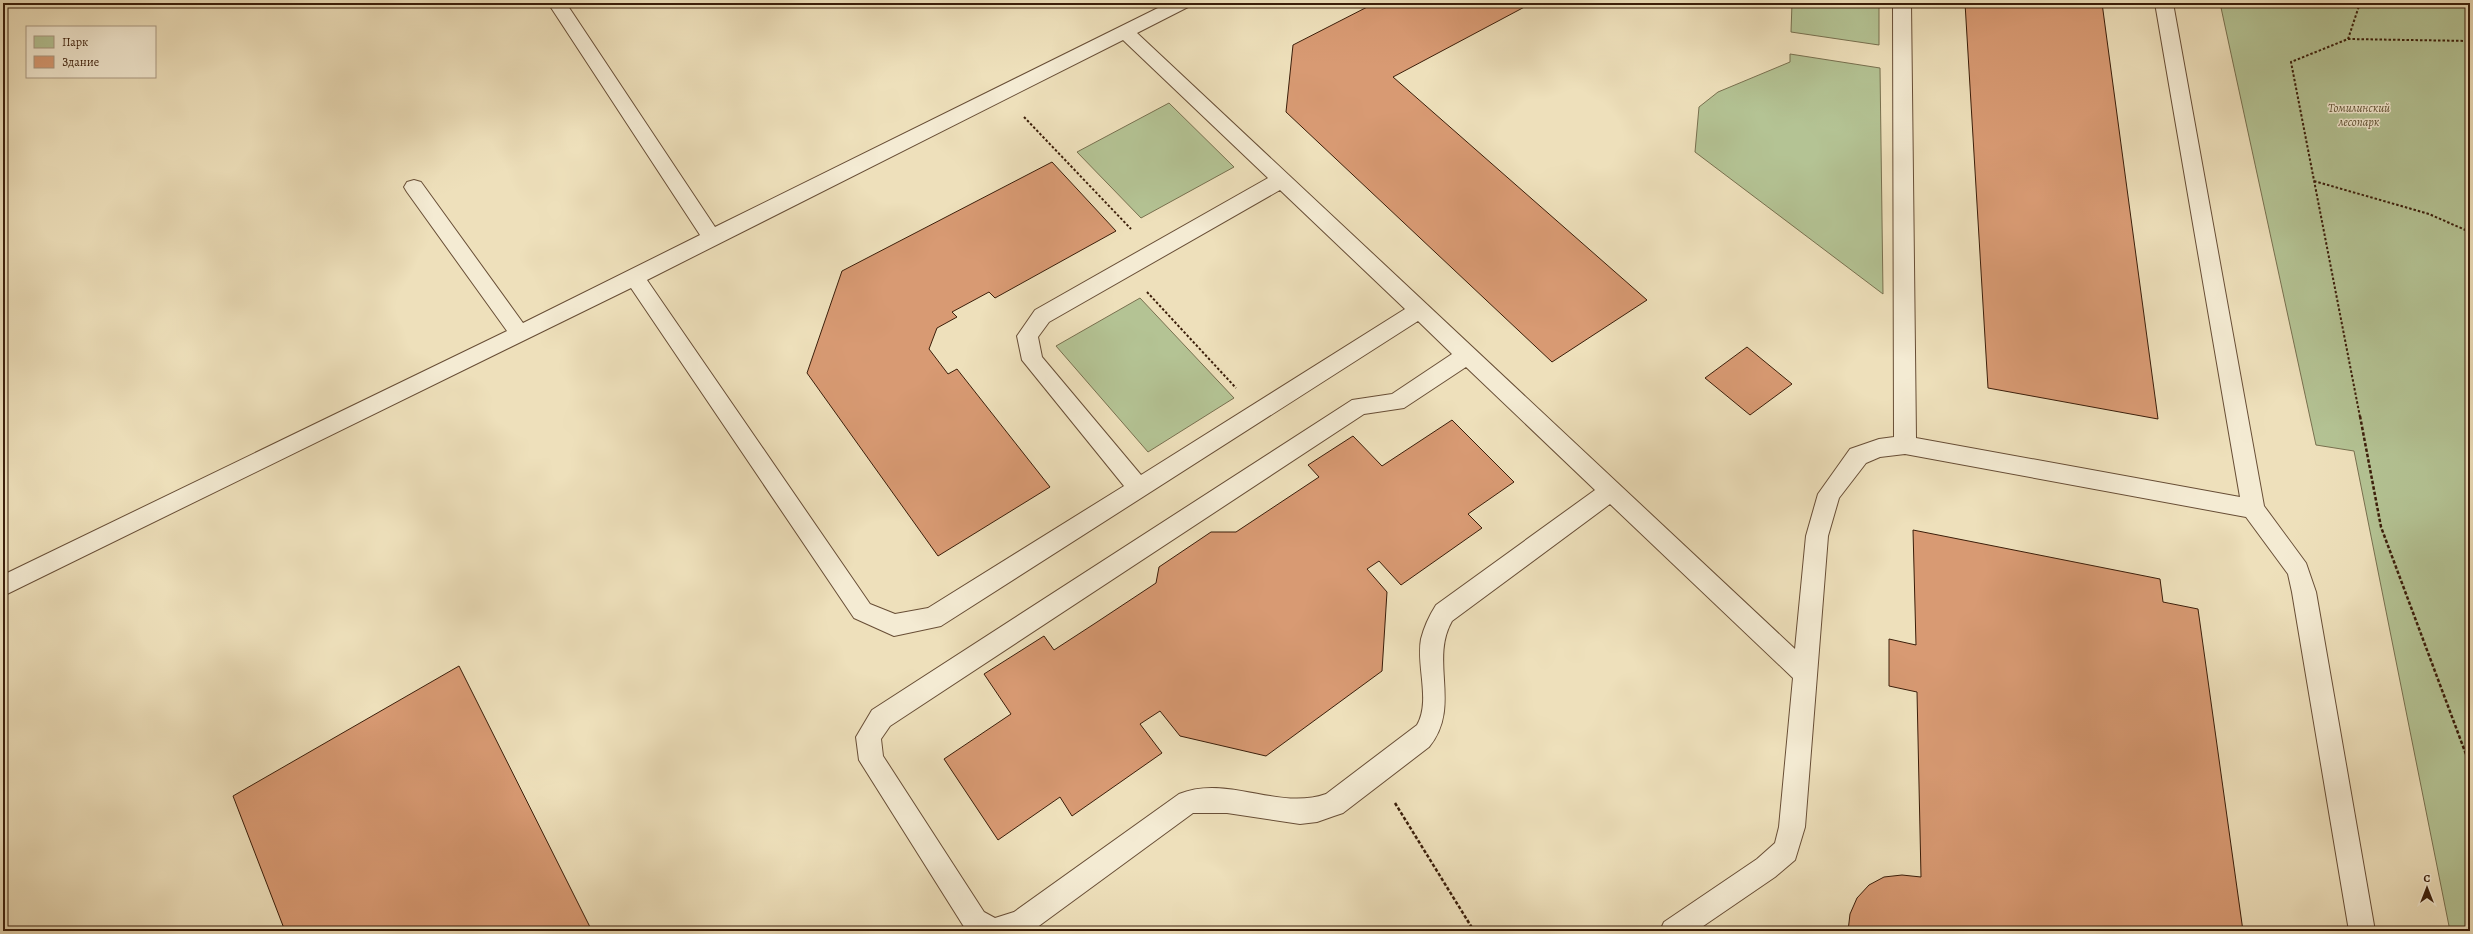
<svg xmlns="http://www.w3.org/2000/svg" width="2473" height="934" font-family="Alegreya,serif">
<rect width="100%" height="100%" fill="#eee0bb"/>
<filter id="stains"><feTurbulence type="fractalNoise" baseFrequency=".005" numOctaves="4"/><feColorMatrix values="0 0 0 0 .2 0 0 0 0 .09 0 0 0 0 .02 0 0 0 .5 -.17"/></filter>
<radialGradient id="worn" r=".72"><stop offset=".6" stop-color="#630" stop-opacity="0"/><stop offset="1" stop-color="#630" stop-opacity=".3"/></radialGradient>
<!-- green -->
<path fill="#b4c394" stroke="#78704f" d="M1792 3H1879V45L1791 32Z
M2220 3H2470V931H2450L2354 451 2316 445Z
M1790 54 1880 68 1883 294 1695 152 1699 107 1718 92 1790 62Z
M1169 103 1234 167 1141 218 1077 152Z
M1140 298 1234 398 1148 452 1056 346Z"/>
<!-- building -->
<path fill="#d89a73" stroke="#3b1e0a" d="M1375 3H1532L1393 77 1647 300 1552 362 1286 112 1293 45Z
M1965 3H2102L2158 419 1988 388Z
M1052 162 1116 231 995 298 989 292 952 312 957 317 937 328 929 349 948 374 957 369 1050 487 938 556 807 373 842 271Z
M1747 347 1792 384 1750 415 1705 378Z
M1452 420 1514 482 1468 514 1482 528 1401 585 1379 561 1367 569 1387 592 1382 671 1266 756 1180 736 1160 711 1140 724 1162 753 1072 816 1060 797 998 840 944 759 1011 714 984 674 1044 636 1054 650 1094 624 1156 583 1159 567 1211 532H1236L1319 477 1308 465 1353 436 1382 466Z
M1913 530 2160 579 2163 602 2198 609 2243 931H1848L1850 914 1857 898 1869 885 1884 877 1902 875 1921 877 1917 692 1889 686V639L1916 645Z
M459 666 592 931H285L233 796Z"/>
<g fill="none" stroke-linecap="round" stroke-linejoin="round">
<!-- lane casing -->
<g stroke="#684e36" stroke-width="2">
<path id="lane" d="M548 3H566L715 227 1168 3H1191L1188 7 1137 33 1795 649 1806 536 1818 494 1850 449 1879 439 1894 437 1893 3H1911L1916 438 2240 497 2155 3H2173L2264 506 2306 563 2316 592 2375 931H2349L2292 592 2288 574 2246 517 1905 454 1880 457 1866 463 1839 498 1828 536 1805 827 1795 860 1775 877 1696 931H1660L1664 922 1757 859 1775 843 1779 827 1793 678 1610 504 1452 621C1429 661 1462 707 1429 747L1343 813 1334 816 1317 822 1300 824 1227 813H1193L1032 931 966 930 859 760 856 737 872 710 1352 400 1392 394 1452 354 1418 321 941 626 894 636 854 618 631 288 3 596V575L507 331 407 192 404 187 407 182 414 180 421 182 523 323 700 235ZM1123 40 1268 178 1035 310 1017 336 1022 360 1124 486 928 608 895 614 870 604 647 280ZM1280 190 1405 309 1141 475 1042 357 1038 337 1049 322ZM1466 367 1595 490 1436 605C1429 616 1424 627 1421 639 1416 666 1431 701 1417 725L1326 794C1278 811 1227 774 1179 794L1014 912 995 918 984 912 883 756 881 739 890 726 1364 414 1404 408Z"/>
</g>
<!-- path-far1 -->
<path stroke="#3b1e0a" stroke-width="2" stroke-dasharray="2.5 2" stroke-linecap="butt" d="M2348 39 2470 41
M1024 117 1131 229
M2314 181 2429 214 2470 232
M1147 292 1236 388
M2360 417 2291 62 2348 39 2360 3"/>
<!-- path -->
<path stroke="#3b1e0a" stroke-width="2.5" stroke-dasharray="3.5 2" stroke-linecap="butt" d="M2360 416 2381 527 2470 765
M1395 803 1474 931"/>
<!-- lane -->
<use href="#lane" fill="#f4ebd3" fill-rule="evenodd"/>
</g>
<g text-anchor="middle" stroke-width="3" stroke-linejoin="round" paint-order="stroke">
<!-- park labels -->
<g font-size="12" font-style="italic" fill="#5f5033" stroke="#f4ebd3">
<text x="2359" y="112">Томилинский<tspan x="2359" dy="14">лесопарк</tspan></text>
</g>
</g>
<!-- margin -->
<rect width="2473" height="934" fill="none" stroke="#eee0bb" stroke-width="16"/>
<rect x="4" y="4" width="2465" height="926" fill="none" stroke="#3b1e0a" stroke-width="2"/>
<rect x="8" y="8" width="2457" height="918" fill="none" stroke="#3b1e0a"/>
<!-- legend -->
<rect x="26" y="26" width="130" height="52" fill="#f4ebd3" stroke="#aa9983"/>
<rect x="34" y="36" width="20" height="12" fill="#b4c394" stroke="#aa9983"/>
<text x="62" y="46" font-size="12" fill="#3b1e0a">Парк</text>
<rect x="34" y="56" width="20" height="12" fill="#d89a73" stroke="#aa9983"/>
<text x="62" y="66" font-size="12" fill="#3b1e0a">Здание</text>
<!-- north arrow -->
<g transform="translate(2427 888)" stroke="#f4ebd3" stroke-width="3" paint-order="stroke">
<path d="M0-3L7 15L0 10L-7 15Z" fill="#3b1e0a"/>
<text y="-6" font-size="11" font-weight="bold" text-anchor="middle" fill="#3b1e0a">С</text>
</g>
<rect width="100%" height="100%" filter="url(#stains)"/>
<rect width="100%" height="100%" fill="url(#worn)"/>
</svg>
